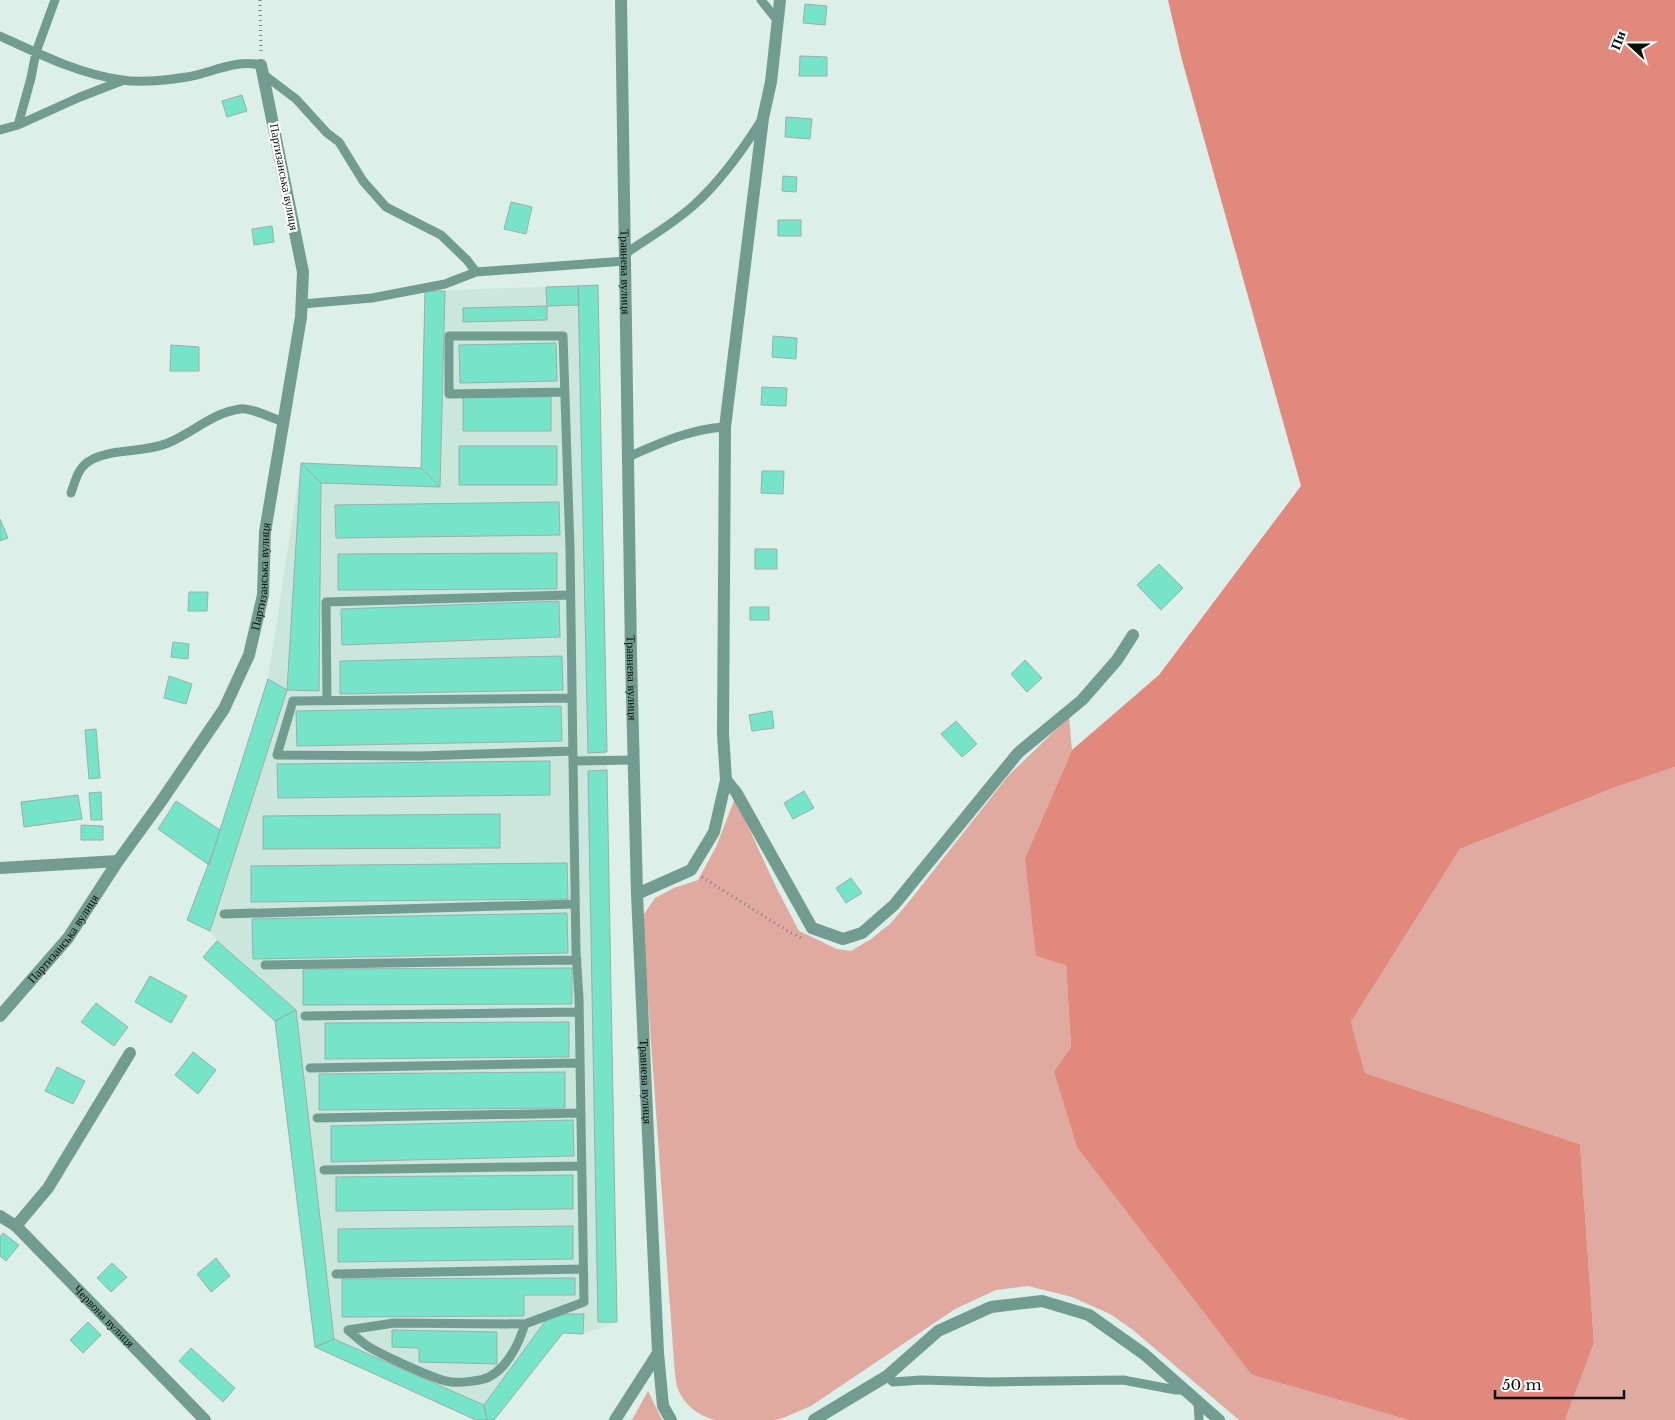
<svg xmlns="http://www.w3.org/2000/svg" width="1675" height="1420" font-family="'Libre Baskerville',serif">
<rect width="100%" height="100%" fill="#dcefe9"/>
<!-- built -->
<path fill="#cae6dd" d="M598 285 617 1322 583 1334 563 1333 494 1420H476L315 1347 275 1021 203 957 217 940 210 931 187 920 213 852 268 679 301 463 421 468 425 291Z"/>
<!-- green -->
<path fill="#e1aaa1" d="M1069 717 1072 750 1025 858 1066 965 1071 1047 1054 1071 1252 1375 1409 1420H1239L1133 1330 1110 1314 1072 1297 1028 1286 996 1290 955 1309 811 1406 783 1418 775 1420H715C698 1416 682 1403 677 1386 675 1379 675 1370 674 1362L642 917 655 898 674 888 698 880 716 847 735 798 775 885 799 931 837 949 851 951 871 939 891 923 912 898 1008 776Z
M1675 767V1420H1565L1594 1343 1580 1144 1365 1073 1351 1022 1460 849 1616 787Z
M648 1391 662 1420H632Z"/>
<!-- forest -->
<path fill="#e1897c" d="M1168 0H1675V767L1616 787 1460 849 1351 1022 1365 1073 1580 1144 1594 1343 1565 1420H1409L1252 1375 1077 1147 1054 1071 1071 1047 1066 965 1036 956 1025 858 1072 750 1159 675 1301 486 1182 60Z"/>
<!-- building -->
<path fill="#75e4c9" stroke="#9caea8" d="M805 4 827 6 825 25 803 23Z
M800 56 827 57V76H799Z
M242 95 247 111 227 117 222 101Z
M786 117 812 119 810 139 785 137Z
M783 176 797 177 796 192 782 191Z
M511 202 532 207 526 234 504 229Z
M778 220H801V236H778Z
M272 226 274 242 254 245 252 229Z
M598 285 607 752 588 753 578 286Z
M578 286 579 305 547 306 546 287Z
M425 291H445L440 487 421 468Z
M547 306V320L463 322V308Z
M773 336 797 338 796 359 772 357Z
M556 343 557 381 460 383 459 345Z
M171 345 199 347V371H170Z
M762 387 787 388 786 406 761 405Z
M463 397H551V431H463Z
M459 446H557V485H459Z
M301 463 421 468 440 487 321 483Z
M301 463 321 483 319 691 287 690Z
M762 471H784L783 494 761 493Z
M559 502 560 535 336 538 335 505Z
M0 519 8 538 0 541Z
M755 549H777V569H755Z
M557 553V589L338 590V554Z
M1159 564 1183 588 1161 610 1137 585Z
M189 592H208L207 611H188Z
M559 601 560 637 342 645 341 609Z
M750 607H769V620H750Z
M173 642 189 644 188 659 171 657Z
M562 656 563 690 340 694V661Z
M1025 660 1042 678 1027 692 1011 674Z
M169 676 192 684 186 704 164 698Z
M268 679 287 690 210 931 187 920 213 852Z
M561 706 562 741 297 746 296 711Z
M772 711 774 728 752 731 749 715Z
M956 721 977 744 962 757 941 734Z
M96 729 100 778 89 779 85 730Z
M550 761V795L278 798 277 764Z
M607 770 617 1322H598L588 771Z
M804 791 814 808 793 819 784 803Z
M101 792 102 820H91L89 793Z
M78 795 82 819 24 827 21 802Z
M176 801 220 830 209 865 158 829Z
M500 814V848L263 849V816Z
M81 825 103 826V840H81Z
M567 863 568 899 251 902V866Z
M851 878 862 893 846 903 836 888Z
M567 913 568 953 253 959 252 919Z
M217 941 296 1010 275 1021 203 957Z
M572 968V1004L303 1005V969Z
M150 976 187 996 171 1023 135 1002Z
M96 1003 128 1027 114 1046 81 1022Z
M296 1010 334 1339 315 1347 275 1021Z
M569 1022V1057L325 1059V1023Z
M193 1052 216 1070 198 1094 175 1075Z
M57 1067 85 1081 73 1104 45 1091Z
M565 1072V1108L319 1110V1074Z
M573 1120 574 1156 331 1162V1126Z
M573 1175V1209L336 1211V1177Z
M573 1226V1259L338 1262V1229Z
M3 1233 19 1245 6 1261 0 1256V1237Z
M216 1258 230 1276 211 1292 197 1274Z
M112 1263 127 1277 111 1292 97 1278Z
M575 1278V1295H524V1316L342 1317V1279Z
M556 1314H584L583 1334 563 1333 494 1420H487L484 1405 546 1320Z
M88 1322 101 1335 83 1353 70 1340Z
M392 1330 497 1332V1364L419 1362V1348L392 1347Z
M334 1339 484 1405 487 1420H476L315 1347Z
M191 1348 235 1388 223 1402 179 1361Z"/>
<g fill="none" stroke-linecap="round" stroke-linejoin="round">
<!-- path -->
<path stroke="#75827e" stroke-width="3" stroke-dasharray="1 4" stroke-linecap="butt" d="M260 0 261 52
M702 877 786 930 801 938"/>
<!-- service -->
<path stroke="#729c90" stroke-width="9" d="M761 0 777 20
M0 36C39 54 79 74 122 80 141 83 168 80 187 77 212 73 235 59 261 65
M263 74 296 99 327 133 339 142 363 181 386 207 441 235 467 260 476 272
M18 125 31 78 36 52 55 0
M0 130 18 125 80 97 124 80
M625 254C648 238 673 224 694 205 721 181 742 151 761 121
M302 304 372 298 445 284 476 272 625 261
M565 392 449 394V336H563L570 549 573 761 634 760
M628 457C660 443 690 429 725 427
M71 493C76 479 78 466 93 459 116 448 144 453 168 443 194 432 212 413 240 409 250 407 274 419 284 422
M572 698 293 701 277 755 420 756 573 751
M327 701 326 602 570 595
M224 914 575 904
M265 965 577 960
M305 1016 579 1012
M310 1068 580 1063
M317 1118 581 1113
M324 1170 582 1166
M336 1274 583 1269
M525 1324C519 1343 508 1367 489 1377 482 1381 459 1383 451 1382 437 1381 378 1353 366 1345 360 1341 354 1335 348 1330L394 1323 525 1324 584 1302 579 998 576 952 573 761
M887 1376 893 1382 921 1380 991 1382 1123 1380 1176 1390H1184
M1198 1402 1199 1420"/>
<!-- minor -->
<g stroke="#729c90" stroke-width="12">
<path d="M780 0 771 82 763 118 725 427 723 734 726 780 736 792 812 928 843 939 862 933 894 905 1018 753 1082 700 1117 660 1133 635"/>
<path d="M0 868 118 861"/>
<path d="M637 894 691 870 714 832 726 780"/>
<path id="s1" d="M0 1016 68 938 118 861 160 803 224 709 249 655 263 595 265 532 301 317 303 272 261 65"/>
<path id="s2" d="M0 1216 16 1226 205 1420"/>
<path d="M16 1226 48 1188 130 1053"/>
</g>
<!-- tertiary -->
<g stroke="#729c90" stroke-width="12">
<path id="s3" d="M621 0 631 655 637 894 658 1353 663 1406 671 1420"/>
<path d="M615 1420 658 1353"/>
<path d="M814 1420 887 1376 938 1331 991 1307 1042 1301 1089 1315 1144 1354 1219 1420"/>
</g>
</g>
<g text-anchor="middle" stroke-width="4.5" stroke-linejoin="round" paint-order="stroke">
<!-- street labels -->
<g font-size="12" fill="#080f0d" stroke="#fff">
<text transform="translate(284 177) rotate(79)" y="4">Партизанська вулиця</text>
<text dy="4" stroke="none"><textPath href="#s3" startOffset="272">Травнева вулиця</textPath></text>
<text dy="4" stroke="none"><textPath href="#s1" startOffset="520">Партизанська вулиця</textPath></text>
<text dy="4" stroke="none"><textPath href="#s3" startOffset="678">Травнева вулиця</textPath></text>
<text dy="4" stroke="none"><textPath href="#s1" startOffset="100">Партизанська вулиця</textPath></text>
<text dy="4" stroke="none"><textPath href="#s3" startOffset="1082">Травнева вулиця</textPath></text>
<text dy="4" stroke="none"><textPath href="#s2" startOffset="145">Червона вулиця</textPath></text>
</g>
</g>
<!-- north arrow -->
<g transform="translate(1630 45) rotate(291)" stroke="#ffffff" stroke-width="4" paint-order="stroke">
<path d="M0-4L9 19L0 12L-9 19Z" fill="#080f0d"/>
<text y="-8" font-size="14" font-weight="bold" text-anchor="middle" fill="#080f0d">Пн</text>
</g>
<!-- scale -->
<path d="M1495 1390v8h129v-8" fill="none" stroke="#080f0d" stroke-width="2.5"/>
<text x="1502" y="1390" font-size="15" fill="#080f0d" stroke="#ffffff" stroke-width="4" paint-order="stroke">50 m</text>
</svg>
